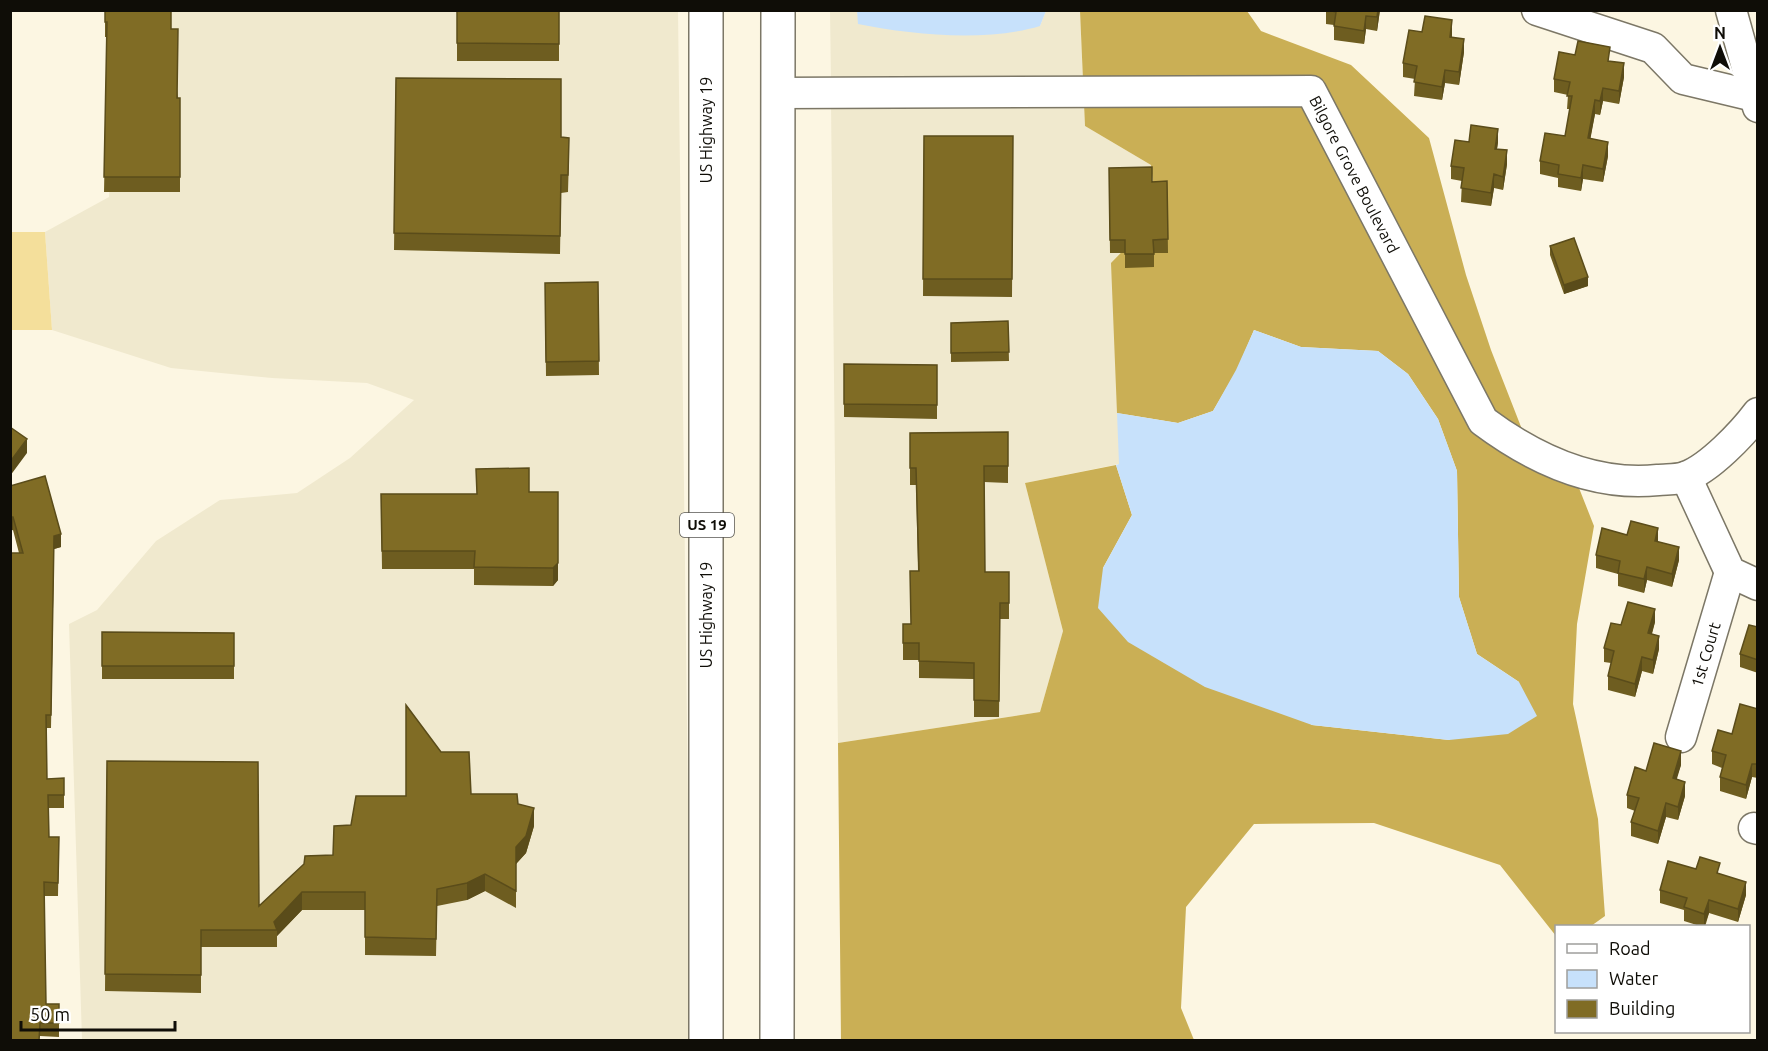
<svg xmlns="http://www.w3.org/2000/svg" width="1768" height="1051" font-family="Ubuntu,sans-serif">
<rect width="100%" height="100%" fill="#fcf6e2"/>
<!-- built -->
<path fill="#f0e9ce" d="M116 11H678L691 1040H82L69 624 97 610 156 541 220 500 297 493 350 458 414 400 367 383 272 378 171 368 52 330 45 232 109 197Z
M830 11H857L859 24 1040 26 1046 11H1080L1083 80H831Z
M831 104H1084L1085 126 1151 165 1157 217 1119 464 1025 483 1063 631 1040 712 838 743Z"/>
<!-- green -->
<path fill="#f4df9b" d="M11 232H45L52 330H11Z"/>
<!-- forest -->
<path fill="#caaf55" d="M1080 11H1247L1261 31 1351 65 1429 138 1466 275 1491 350 1525 437 1491 413 1320 85 1083 80Z
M1305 103 1474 427 1577 483 1594 526 1577 624 1573 704 1598 819 1605 916 1591 926H1556V936L1500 865 1374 823 1254 824 1186 907 1181 1008 1194 1040H841L838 743 1040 712 1063 631 1025 483 1116 465 1132 515 1103 568 1312 725 1449 740 1519 682 1477 654 1459 597 1457 471 1438 419 1408 374 1378 351 1301 347 1254 330 1237 370 1213 411 1178 423 1117 413 1111 263 1157 216 1151 165 1085 126 1084 104Z"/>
<!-- water -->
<path fill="#c7e1fb" d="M857 11V10L1046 11 1040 26C987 42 912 35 858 24Z
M1254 330 1301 347 1378 351 1408 374 1438 419 1457 471 1459 597 1477 654 1519 682 1537 716 1508 734 1449 740 1312 725 1205 687 1128 642 1098 608 1103 568 1132 515 1116 465 1119 464 1117 413 1178 423 1213 411 1236 370Z"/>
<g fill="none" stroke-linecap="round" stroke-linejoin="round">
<!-- minor casing -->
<g stroke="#7c7766" stroke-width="33">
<g id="minor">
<path d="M1537 10 1653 48 1683 79 1754 96"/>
<path d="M1731 10 1758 107"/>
<path id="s1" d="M778 93 1311 91 1483 421C1534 459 1593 487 1658 480 1666 479 1677 480 1685 477 1709 469 1743 433 1758 413"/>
<path d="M1686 477 1730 572 1758 585"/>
<path id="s2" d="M1681 737 1730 572"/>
<path d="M1754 828 1758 829"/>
</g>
</g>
<!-- highway casing -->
<g stroke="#7c7766" stroke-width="36">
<path id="highway" d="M706 1040V10
M777 1040 778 10"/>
</g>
<!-- minor -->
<use href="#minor" stroke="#fff" stroke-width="30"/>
<!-- highway -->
<use href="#highway" stroke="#fff" stroke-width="33"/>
</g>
<!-- wall -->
<path fill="#6e5d20" d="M105 10 171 29 178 98H180V192H104L107 37H105Z
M457 10H559V61H457Z
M1326 10H1380L1377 31 1366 29 1364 44 1334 40V25L1326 24Z
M1422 32 1452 34V37L1464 52 1459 85 1445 83 1442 100 1414 96 1415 79 1403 77V63Z
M1610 61 1624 77 1619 104 1603 101 1600 115 1595 114 1590 139 1608 156 1603 182 1583 179 1581 191 1558 187V178L1540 174V161L1565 136 1570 109H1567L1568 95 1554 92V79Z
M396 78 561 137 569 156 568 192 561 193 560 254 394 250Z
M924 136H1013L1012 297 923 296Z
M1469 142H1498L1497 149 1507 164 1503 190 1494 188 1491 206 1461 202 1462 181 1451 179V166Z
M1109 168 1152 182 1167 181 1168 253H1154V267L1125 268V253H1110Z
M1550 246 1588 286 1564 294 1550 255Z
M598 282 599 375 546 376 545 283Z
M1008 321 1009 361 951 362V323Z
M844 364 937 365V419L844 417Z
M1008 432V483L984 482 985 572H1009V619H1000L999 717H974V679L919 678V660H903V624H911L918 571 916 485H910V433Z
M10 486 61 547 54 549 51 728H47V779L64 778V808H49V837H59L58 896H44L46 1004H59V1037L40 1036 19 553 13 530Z
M529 492 558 580 553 586 474 585V569H382L381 494H476Z
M1658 542 1679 560 1672 587 1647 580 1644 593 1618 586V574L1596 568V555Z
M1655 622 1652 634 1659 649 1653 674 1642 671 1635 697 1608 690V676L1611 663 1604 662V648L1621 625Z
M1758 627V673L1740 667V654Z
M102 632 234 633V679H102Z
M1758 709V778L1752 777 1746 799 1720 791V777L1722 768 1712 764V751Z
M107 761 259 906 333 855 351 825 471 794 518 804 534 826 526 853 516 864V908L485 891 467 900 437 906 436 956 365 955V910H302L277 936V947H201V993L105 991Z
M1681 765 1676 779 1685 796 1678 820 1666 817 1658 844 1631 836V822L1635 811 1627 808V795L1646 771Z
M1696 869 1720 874 1746 895 1738 922 1709 913 1705 927H1703L1684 921V910L1660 903V890Z"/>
<!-- shaded-wall -->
<path fill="#5a4c1a" d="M1378 10H1380L1377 31V17Z
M1366 16V29L1364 44V31Z
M1452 20V34L1450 50V37Z
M1464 39V52L1459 85V72Z
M1624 63V77L1619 104V91Z
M1445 70V83L1442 100V87Z
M1603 88V101L1600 115V101Z
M1595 100V114L1588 152V138Z
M1498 129V142L1495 162V149Z
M1608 142V156L1603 182V169Z
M1507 150V164L1503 190V177Z
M1583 165V179L1581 191V178Z
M1494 174V188L1491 206V193Z
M1588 277V286L1564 294V285Z
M27 439V453L10 476V462Z
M558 492V580L553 586V568Z
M10 517H13V530L10 531Z
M1658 528V542L1655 541Z
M61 534V547L54 549 51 728 54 536Z
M1679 547V560L1672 587V574Z
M1647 567V580L1644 593V579Z
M1655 609V622L1648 646V633Z
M1659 636V649L1653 674V660Z
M1642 657V671L1635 697V684Z
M1681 751V765L1673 792V778Z
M1752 764V777L1746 799V785Z
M1685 782V796L1678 820V807Z
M1666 803V817L1658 844V831Z
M534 808V826L526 853 516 864V908V847Z
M485 874V891L467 900V883Z
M1746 882V895L1738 922V909Z
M302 892V910L277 936V930L274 922Z
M1709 900V913L1704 927V914Z"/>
<!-- building -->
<path fill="#806c25" stroke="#5a4c1a" stroke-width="1.5" d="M105 10H171V29H178L177 98H180V177H104L107 22H105Z
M457 10H559V44L457 43Z
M1328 10H1378L1377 17 1366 16 1364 31 1334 26 1336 12Z
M1425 16 1452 20 1450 37 1464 39 1459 72 1445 70 1442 87 1414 82 1417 66 1403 63 1409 30 1422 32Z
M1578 41 1610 47 1608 61 1624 63 1619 91 1603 88 1600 101 1595 100 1588 138 1608 142 1603 169 1583 165 1581 178 1558 174 1559 165 1540 161 1545 133 1565 136 1572 96H1567L1570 82 1554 79 1559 52 1575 55Z
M396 78 561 79V137L569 138 568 175H561L560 236 394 233Z
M1471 125 1498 129 1495 149 1507 150 1503 177 1494 174 1491 193 1461 188 1464 168 1451 166 1455 140 1469 142Z
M924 136H1013L1012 279H923Z
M1152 167V182L1167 181 1168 239 1153 240 1154 254H1125V240H1110L1109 168Z
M1574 238 1588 277 1564 285 1550 246Z
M598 282 599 361 546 362 545 283Z
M1008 321 1009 352 951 353V323Z
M844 364 937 365V405L844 404Z
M10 427 27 439 10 462Z
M1008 432V466H984L985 572H1009V603H1000L999 701 974 700V663L919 661V643H903V624H911L910 571H919L916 468H910V433Z
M529 468V492H558V563L553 568 474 567 475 551H382L381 494H477L476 469Z
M45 476 61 534 54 536 51 715H46L47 779 64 778V795H48L49 837H59L58 883 44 882 46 1004H59V1023H40L39 1041H10V553H23L13 517H10V486Z
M1631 521 1658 528 1655 541 1679 547 1672 574 1647 567 1644 579 1618 573 1620 561 1596 555 1602 528 1627 535Z
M1628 602 1655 609 1648 633 1659 636 1653 660 1642 657 1635 684 1608 676 1614 651 1604 648 1611 623 1621 625Z
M1749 625 1758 627V660L1740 654Z
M102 632 234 633V666H102Z
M1740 704 1758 709V764H1752L1746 785 1720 777 1726 755 1712 751 1718 730 1732 734Z
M406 705 441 752H469L471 794H517L518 804 534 808 526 836 516 847V891L485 874 467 883 437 889 436 939 365 937V892H302L274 922 277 930H201V975L105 974 107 761 258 762 259 906 304 864 305 856 333 855 334 826 351 825 356 796H406Z
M1654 743 1681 751 1673 778 1685 782 1678 807 1666 803 1658 831 1631 822 1639 798 1627 795 1635 767 1646 771Z
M1700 857 1720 863 1717 873 1746 882 1738 909 1709 900 1704 914 1684 907 1687 898 1660 890 1668 861 1696 869Z"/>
<g text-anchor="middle" stroke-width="5" stroke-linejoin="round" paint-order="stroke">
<!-- shield labels -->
<rect fill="#fff" stroke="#575651" stroke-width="1.5" x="680" y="513" width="54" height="24" rx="4.5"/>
<g font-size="15" font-weight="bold" fill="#0f0d07">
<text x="707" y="530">US 19</text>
</g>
<!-- street labels -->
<g font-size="16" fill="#0f0d07" stroke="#fff">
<text transform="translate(706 130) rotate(-90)" y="6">US Highway 19</text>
<text dy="6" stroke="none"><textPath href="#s1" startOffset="627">Bilgore Grove Boulevard</textPath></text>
<text transform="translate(706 615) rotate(-90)" y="6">US Highway 19</text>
<text dy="6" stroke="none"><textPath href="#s2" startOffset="86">1st Court</textPath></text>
</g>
</g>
<!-- border -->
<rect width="1768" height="1051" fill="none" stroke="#0f0d07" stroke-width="24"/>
<!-- legend -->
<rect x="1555" y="925" width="195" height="108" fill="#ffffff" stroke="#9f9e9c" stroke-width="1.5"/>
<rect x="1567" y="944" width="30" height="9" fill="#ffffff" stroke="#9f9e9c" stroke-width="1.5"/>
<text x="1609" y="955" font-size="18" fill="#0f0d07">Road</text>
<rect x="1567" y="970" width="30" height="18" fill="#c7e1fb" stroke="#9f9e9c" stroke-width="1.5"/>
<text x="1609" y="985" font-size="18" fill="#0f0d07">Water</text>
<rect x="1567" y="1000" width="30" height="18" fill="#806c25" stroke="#9f9e9c" stroke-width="1.5"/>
<text x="1609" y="1015" font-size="18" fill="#0f0d07">Building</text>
<!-- north arrow -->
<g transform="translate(1720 48)" stroke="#ffffff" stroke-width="4.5" paint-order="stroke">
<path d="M0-4.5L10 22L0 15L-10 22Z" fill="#0f0d07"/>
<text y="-9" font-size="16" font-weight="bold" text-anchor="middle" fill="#0f0d07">N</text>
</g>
<!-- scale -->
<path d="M21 1021v9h154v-9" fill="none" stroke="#0f0d07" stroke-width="3"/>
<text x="30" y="1021" font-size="18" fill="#0f0d07" stroke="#ffffff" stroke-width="4.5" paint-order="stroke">50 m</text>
</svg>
